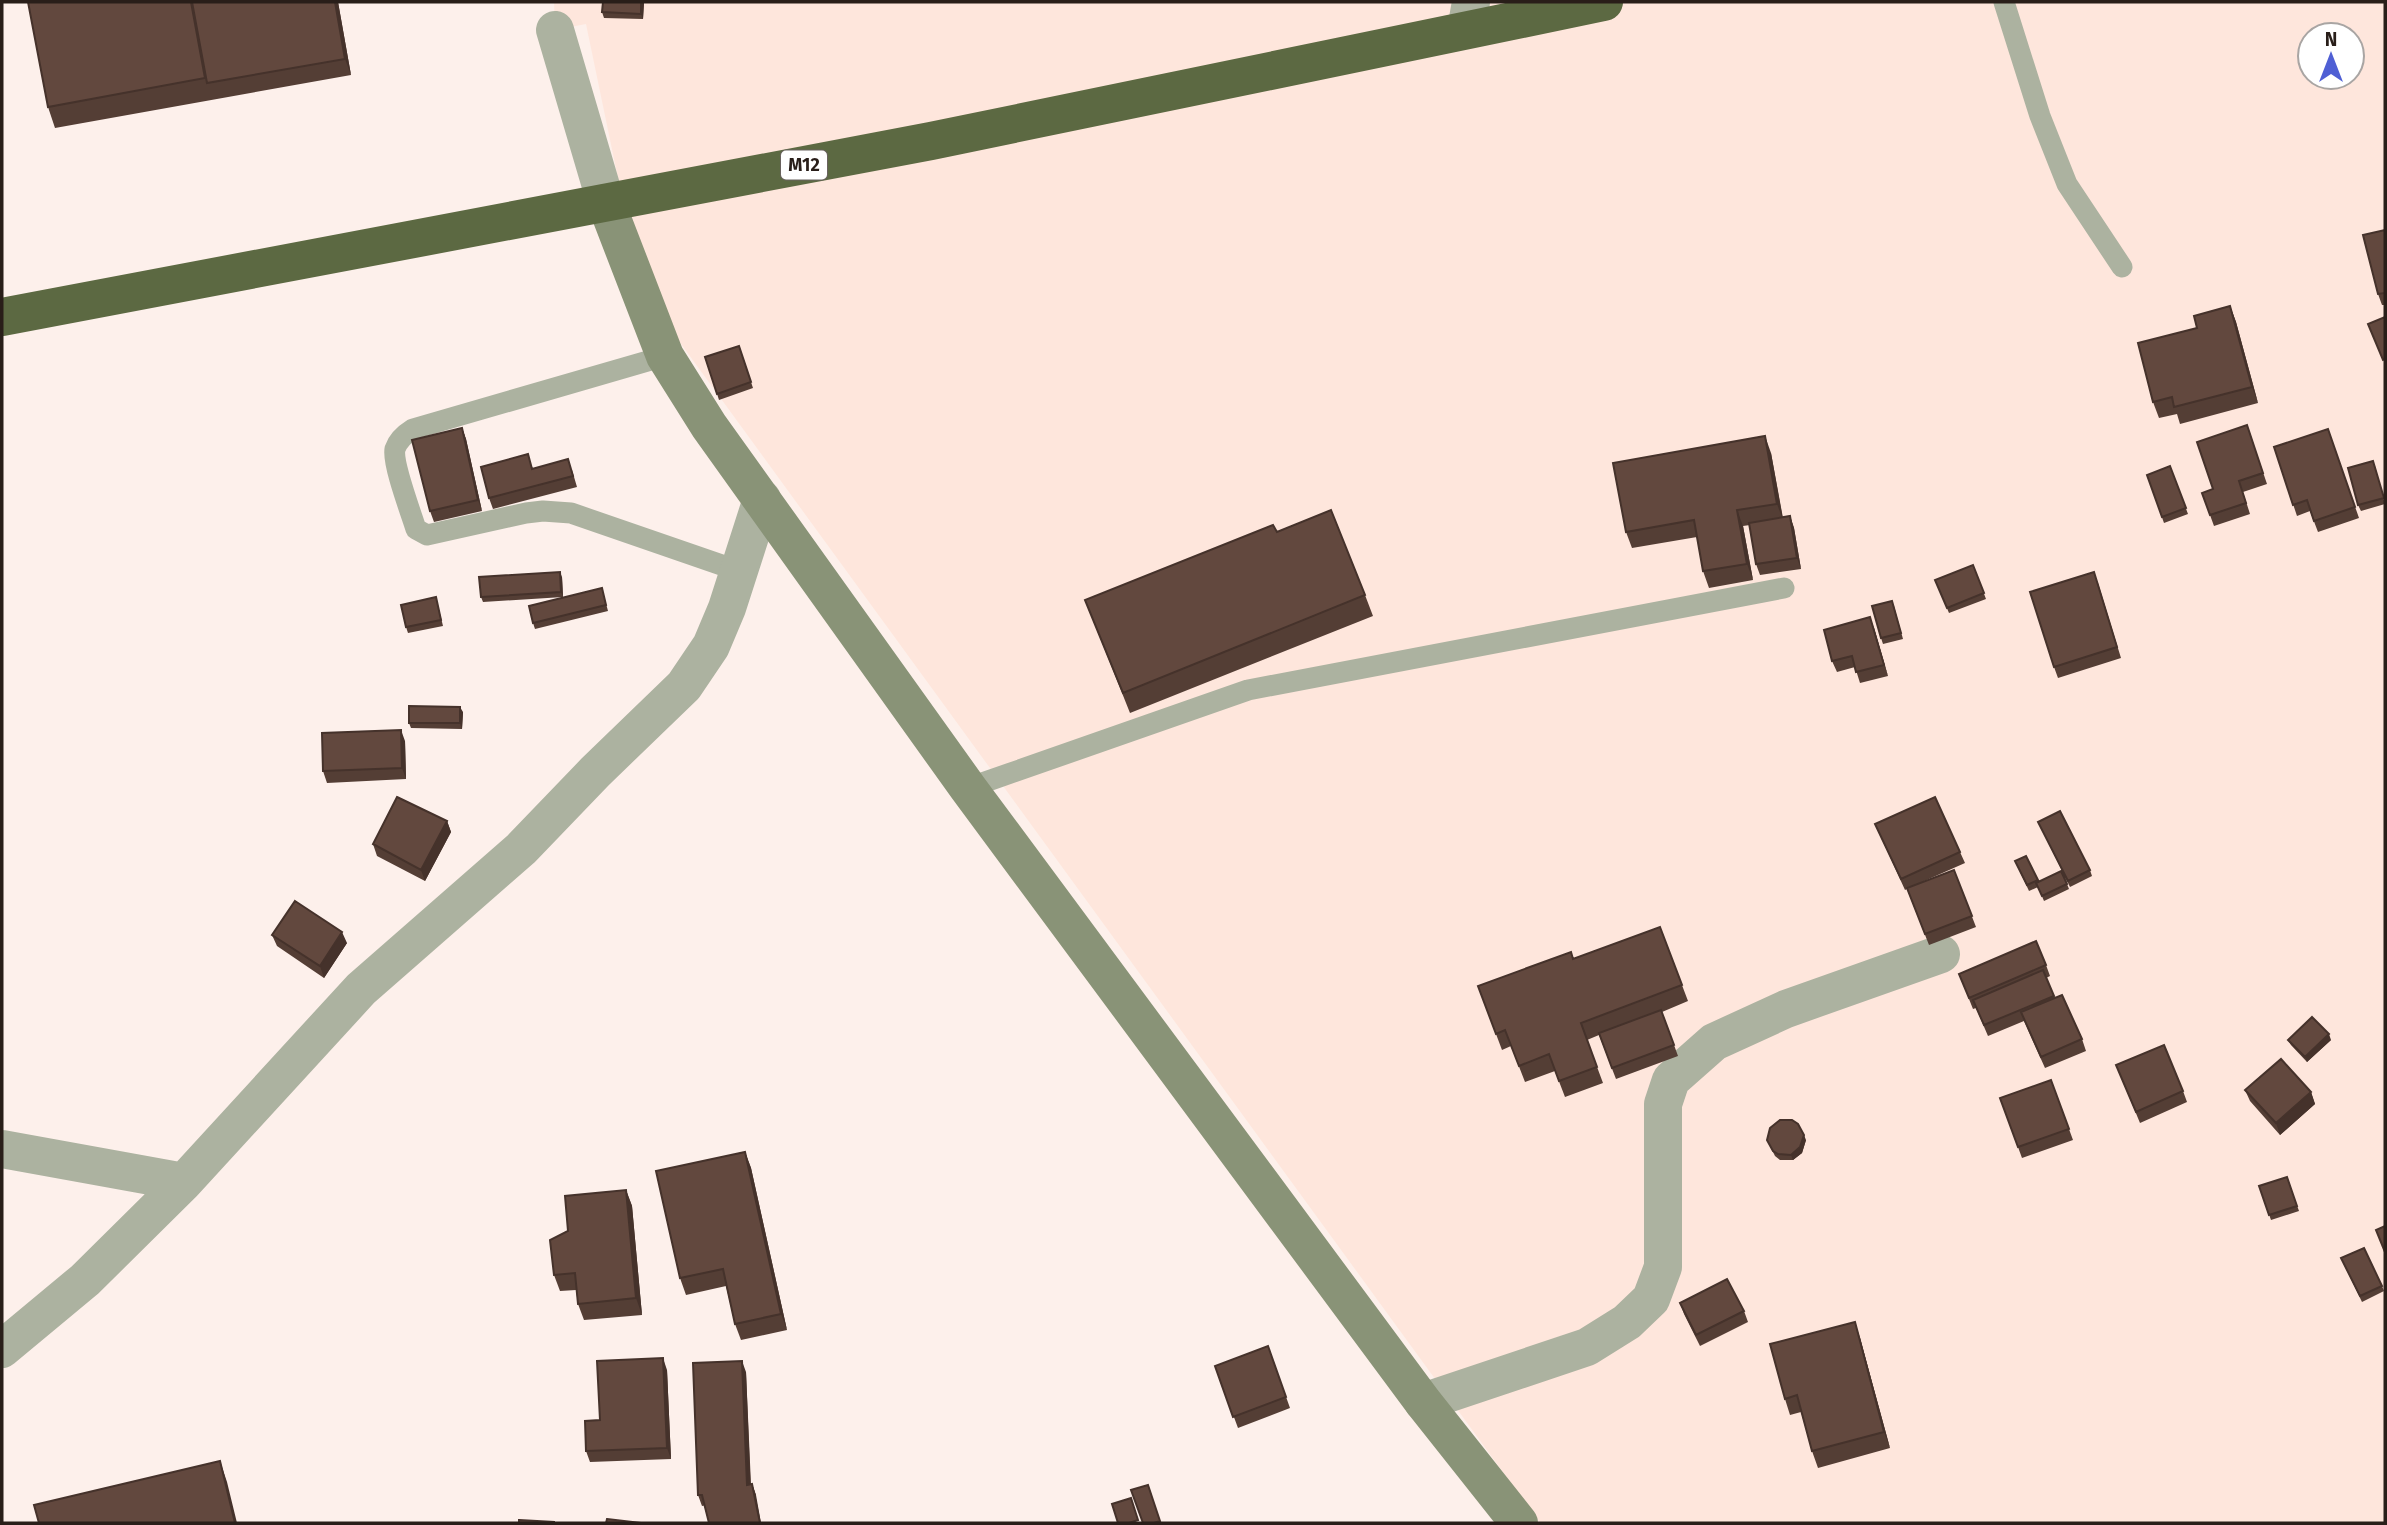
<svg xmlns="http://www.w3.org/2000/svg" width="2387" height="1525" font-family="'Fira Sans',sans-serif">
<rect width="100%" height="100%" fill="#fdf0eb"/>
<!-- built -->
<path fill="#fee6dc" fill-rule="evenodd" d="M554 2H2385V1523H1540L641 289 586 24 555 30ZM2310 35H2352V77H2310Z"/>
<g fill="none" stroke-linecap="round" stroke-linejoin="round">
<!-- lane -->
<path stroke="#acb2a0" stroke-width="21" d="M2004 2 2040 116 2067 184 2122 267
M665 356 413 429C405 434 398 440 395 449 392 463 411 513 416 529L427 535 526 513 543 511 571 513 739 571
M968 788 1248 690 1784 588"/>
<!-- street -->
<path stroke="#acb2a0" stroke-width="38" d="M555 30 606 203
M1466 30 1471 2
M2 1149 184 1182
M2 1349 85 1280 184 1182 361 989 521 849 595 772 684 686 711 646 727 608 762 499
M1423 1402 1587 1347 1627 1322 1651 1299 1663 1267V1104L1671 1080 1714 1042 1786 1009 1941 954"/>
<!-- secondary -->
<path stroke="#899377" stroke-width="38" d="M606 203 665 356 709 426 968 788 1423 1402 1519 1523"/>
<!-- highway -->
<path stroke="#5c6942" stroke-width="38" d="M2 317 931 141 1604 2"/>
</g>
<!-- wall -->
<path fill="#543e35" d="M338 2 351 75 55 128 48 107Z
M603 2H644L643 19 604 18 602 12Z
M2385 230V305H2382L2378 294Z
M2230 306 2236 322 2258 403 2180 424 2177 414 2159 418 2153 402 2197 328Z
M739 346 753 388 719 400 705 357Z
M2247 425 2267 484 2243 492 2250 514 2214 526 2202 493 2213 489Z
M462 428 466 439 482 511 434 522 430 511Z
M2328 429 2359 518 2318 532 2310 511 2297 516 2274 447Z
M1771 453 1783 518 1790 516 1794 528 1801 569 1760 575 1756 564 1750 525 1743 526 1753 580 1709 588 1703 571 1697 537 1632 548 1626 532Z
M2170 466 2188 514 2164 523 2147 475Z
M2375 466 2385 504 2361 511 2358 505Z
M533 468 572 470 577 487 493 509 489 498Z
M1277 532 1365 595 1373 616 1130 713 1085 600Z
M1973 565 1986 599 1949 613 1935 580Z
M562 577 563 597 483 602 481 597Z
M2098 583 2121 658 2058 678 2054 667Z
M602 588 608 611 535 629 533 623Z
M436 597 443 626 408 633 406 627Z
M1894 606 1903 639 1883 644 1881 638Z
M1874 628 1888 676 1860 683 1855 667 1837 672 1832 661Z
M463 712 462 729 411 728 409 723Z
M405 741 406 779 327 783 323 771Z
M447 821 451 832 425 881 377 856 373 844Z
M2038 822 2090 870 2092 876 2070 887Z
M1875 824 1960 852 1965 863 1922 882 1954 870 1976 927 1929 945 1907 889 1905 890Z
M2026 856 2039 882 2067 884 2069 889 2044 901 2038 887 2029 891 2015 861Z
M1660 927 1688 1001 1662 1012 1678 1056 1616 1079 1599 1035 1587 1040 1603 1083 1565 1097 1555 1071 1525 1082 1511 1046 1502 1050 1478 986 1574 959Z
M272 935 347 943 324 978 277 946Z
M2046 965 2050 976 2046 978 2055 998 2082 1039 2086 1051 2045 1068 2024 1021 1988 1036 1976 1008 1973 1009 1959 974Z
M2288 1040H2331L2307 1062 2291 1045Z
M2116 1065 2183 1091 2187 1102 2140 1123Z
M2051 1080 2073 1140 2022 1158 2000 1098Z
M2245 1090 2311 1092 2315 1104 2280 1135 2250 1101Z
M1767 1140H1806L1802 1153 1793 1160H1780L1775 1156Z
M745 1152 751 1168 787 1330 741 1340 735 1324 726 1286 686 1295 680 1278Z
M2287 1177 2299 1211 2271 1220 2259 1186Z
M626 1190 632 1206 642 1315 584 1320 578 1304 576 1290 560 1291 554 1275 568 1231Z
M2341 1258 2382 1286 2384 1291 2362 1302Z
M1680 1303 1744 1311 1748 1322 1700 1346 1684 1314Z
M1860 1338 1890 1448 1818 1468 1812 1451 1801 1412 1790 1415 1785 1399Z
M1268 1346 1290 1408 1238 1428 1215 1366Z
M667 1370 671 1459 590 1462 586 1451Z
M746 1372 751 1485 752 1484 756 1495 702 1506 698 1495Z"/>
<!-- shaded-wall -->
<path fill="#45322b" d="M335 2H338L351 75 345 59Z
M641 2H644L643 19 641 14Z
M2230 306 2236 322 2258 403 2252 387Z
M462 428 466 439 482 511 478 500Z
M1765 436 1771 453 1783 520 1777 504Z
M1737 510 1743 526 1753 580 1747 564Z
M1790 516 1794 528 1801 569 1797 558Z
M560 572 562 577 563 597 561 592Z
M1870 617 1874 628 1888 676 1884 665Z
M460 707 463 712 462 729 460 723Z
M401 730 405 741 406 779 402 768Z
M447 821 451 832 425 881 421 870Z
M342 932 347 943 324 978 320 966Z
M2329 1034 2331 1040 2307 1062 2305 1057Z
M2311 1092 2315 1104 2280 1135 2276 1123Z
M1804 1135 1806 1140 1802 1153 1793 1160 1791 1155Z
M745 1152 751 1168 787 1330 781 1314Z
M626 1190 632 1206 642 1315 636 1298Z
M1855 1322 1860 1338 1890 1448 1884 1432Z
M663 1358 667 1370 671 1459 667 1448Z
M742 1361 746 1372 751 1496 747 1485Z
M220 1461 227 1482 237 1523H235Z
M752 1484 756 1495 761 1523H760Z"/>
<!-- building -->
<path fill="#62483e" stroke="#45322b" stroke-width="2" d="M28 2H191L205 78 48 107Z
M192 2H335L345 59 207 83Z
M603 2H641V14L602 12Z
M2385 230V293L2378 294 2363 235Z
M2230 306 2252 387 2174 407 2172 397 2153 402 2138 343 2197 328 2194 316Z
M2385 317V359L2383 360 2368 324Z
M739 346 751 382 717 394 705 357Z
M2247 425 2263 473 2239 481 2246 503 2210 515 2202 493 2213 489 2197 442Z
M462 428 478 500 430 511 412 440Z
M2328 429 2355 507 2314 521 2307 500 2293 505 2274 447Z
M1765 436 1777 504 1737 510 1747 564 1703 571 1694 520 1626 532 1613 463Z
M528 454 532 469 568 459 573 476 489 498 481 467Z
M2373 461 2384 498 2358 505 2348 468Z
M2170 466 2186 508 2162 517 2147 475Z
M1331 510 1365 595 1123 693 1085 600 1273 525 1277 532Z
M1790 516 1797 558 1756 564 1749 523Z
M1973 565 1984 593 1947 608 1935 580Z
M560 572 561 592 481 597 479 577Z
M2094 572 2117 647 2054 667 2030 592Z
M602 588 606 605 533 623 529 606Z
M436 597 441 620 406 627 401 605Z
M1892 601 1901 633 1881 638 1872 606Z
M1870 617 1884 665 1856 672 1852 656 1832 661 1824 630Z
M409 706 460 707V723H409Z
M401 730 402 768 323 771 322 733Z
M397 797 447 821 421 870 373 844Z
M1935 797 1960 852 1901 879 1875 824Z
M2060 811 2090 870 2068 881 2038 822Z
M2026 856 2038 880 2027 885 2015 861Z
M1954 870 1972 916 1925 934 1907 888Z
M2061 871 2067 884 2042 896 2036 883Z
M295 901 342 932 320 966 272 935Z
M1660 927 1682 985 1581 1023 1597 1067 1559 1081 1549 1054 1519 1066 1505 1030 1496 1034 1478 986 1571 952 1573 959Z
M2036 941 2046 965 1969 998 1959 974Z
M2043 970 2054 996 1984 1025 1973 1000Z
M2062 995 2082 1039 2041 1057 2021 1012Z
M1661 1010 1674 1045 1612 1068 1599 1033Z
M2312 1017 2329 1034 2305 1057 2288 1040Z
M2164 1045 2183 1091 2136 1112 2116 1065Z
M2281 1059 2311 1092 2276 1123 2245 1090Z
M2051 1080 2069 1129 2018 1147 2000 1098Z
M1780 1120H1792L1798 1124 1804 1135 1800 1147 1791 1155 1778 1154 1773 1151 1767 1140 1770 1128Z
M745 1152 781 1314 735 1324 723 1269 680 1278 656 1171Z
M2287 1177 2297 1206 2269 1215 2259 1186Z
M626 1190 636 1298 578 1304 575 1273 554 1275 550 1240 568 1231 565 1196Z
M2385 1226V1252L2376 1230Z
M2364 1248 2382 1286 2360 1296 2341 1258Z
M1727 1279 1744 1311 1696 1335 1680 1303Z
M1855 1322 1884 1432 1812 1451 1797 1395 1785 1399 1770 1344Z
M1268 1346 1286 1397 1233 1417 1215 1366Z
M663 1358 667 1448 586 1451 585 1421 600 1420 597 1361Z
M742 1361 747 1485 752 1484 760 1523H709L702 1495H698L693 1363Z
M220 1461 235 1523H39L34 1505Z
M1148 1485 1160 1521 1154 1523H1143L1131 1490Z
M1131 1498 1138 1520 1129 1523H1118L1112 1504Z
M607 1519 641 1523H606Z
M519 1520 554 1522V1523H519Z"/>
<g text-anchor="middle" stroke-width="7" stroke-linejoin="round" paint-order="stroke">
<!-- shield labels -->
<rect fill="#fff" stroke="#69625e" stroke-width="2" x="781" y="150.5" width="46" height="29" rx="5"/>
<g font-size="18" font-weight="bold" fill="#291e19">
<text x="804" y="171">M12</text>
</g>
</g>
<!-- border -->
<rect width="2387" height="1525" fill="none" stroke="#291e19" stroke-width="7"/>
<!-- north arrow -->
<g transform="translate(2331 56)"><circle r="33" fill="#ffffff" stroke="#a9a5a3" stroke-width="2"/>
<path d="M0-5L12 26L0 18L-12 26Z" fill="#4f5fd4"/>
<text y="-10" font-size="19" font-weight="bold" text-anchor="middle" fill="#291e19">N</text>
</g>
</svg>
